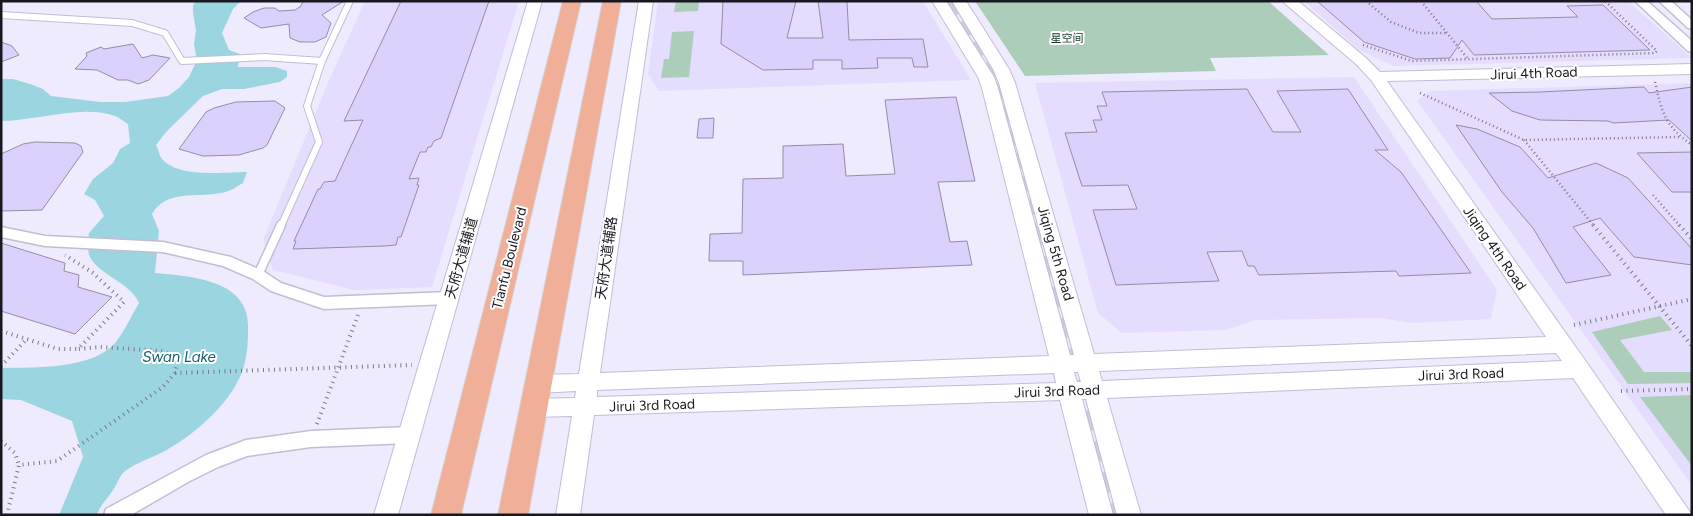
<svg xmlns="http://www.w3.org/2000/svg" width="1693" height="516" font-family="Figtree,'Noto Sans SC',sans-serif">
<rect width="100%" height="100%" fill="#efebfe"/>
<!-- built -->
<path fill="#e4ddfd" d="M365 1H519L432 287 354 290 273 270 263 240 330 78Z
M658 1H923L971 80 659 91 648 74Z
M1304 1H1628L1692 58 1394 66 1359 50Z
M1354 77 1497 290 1491 319 1414 323 1379 318 1255 320 1226 330 1122 333 1098 313 1035 83Z
M1692 83V486L1417 101 1430 91Z"/>
<!-- green -->
<path fill="#abcdb9" d="M676 1H699L698 11 674 12Z
M975 1H1268L1329 55 1210 58 1216 71 1025 76Z
M694 31 689 77 661 78 664 59H669L672 32Z
M1660 316 1672 330 1620 340 1644 372H1692V383L1628 384 1592 332Z
M1692 395V466L1640 397Z"/>
<!-- water -->
<path fill="#9bd5e0" d="M196 1H241L233 9 222 33 229 50 240 54 238 67H275L287 71V77L280 82 244 89H222L203 96 167 131 156 145C158 148 159 153 160 156 174 179 225 172 247 172L243 183C236 187 229 192 221 193 197 198 166 189 152 214L159 231 155 273C188 276 248 279 248 325 248 337 248 350 245 362 237 399 195 435 163 452 153 457 129 466 123 473 118 479 116 487 111 493 106 500 99 507 97 515H59L83 457 72 421 21 400 1 399V368C35 367 91 370 115 343 125 331 131 316 139 303 130 282 100 276 90 257 87 251 88 240 89 233L104 216 95 200 84 194 93 179 113 163 120 149 130 143 128 124C124 122 119 117 115 116 83 104 35 121 1 121V79H13L30 84 43 89 51 96 100 102H125L168 96 179 88 189 77 197 60 194 44 196 30 193 13V5Z"/>
<!-- building -->
<path fill="#dbd1fd" stroke="#938ea4" d="M303 1H344L322 15 331 23 326 37 315 42H300L290 38 289 24 261 28 244 18 253 12 264 8H275L279 11 295 10 301 6Z
M401 1H489L441 138 434 141 431 147H428L426 152H420L409 179 419 178 417 185H419L401 237H398L396 245 384 246 293 249 296 241H294L318 189H320L324 182 335 181 363 120 344 121Z
M723 1H796L787 38H823L818 1H847L849 40 923 39 928 67H914L912 58H877L878 68 842 69V60H813V69L763 70 721 44Z
M1317 1H1476L1492 19 1578 17 1567 6 1603 5 1650 50 1474 55 1462 40 1450 58 1415 59 1364 42Z
M1 42 12 46 19 55 1 62Z
M133 44 142 58 153 55 170 58 149 80 138 84 128 80H118L97 70 75 69 87 56 86 53 101 47 104 49Z
M1644 87 1649 93 1692 87V141L1669 120 1613 123 1608 121 1540 120 1512 111 1489 93 1540 92Z
M1247 89 1273 132H1301L1277 91 1348 89 1388 150H1375L1401 172 1471 273 1399 276 1396 271 1259 275 1254 266H1248L1242 251 1207 252 1219 281 1116 285 1093 210 1137 209 1128 185 1082 186 1065 133 1097 132 1093 120H1102L1097 106H1107L1102 92Z
M956 97 975 181 938 182 950 242 967 241 972 265 743 275V261H709L710 234 742 233 743 179 783 178V146L843 144 846 176 895 174 885 100Z
M275 101 285 108 267 145 263 148 239 155 203 156 179 149 206 112 214 108 236 102Z
M714 118 713 138H697L699 119Z
M1456 125 1477 129 1520 147 1548 178 1596 163 1628 178 1692 249V265L1634 257 1600 218 1573 227 1611 275 1566 283 1533 228 1502 192Z
M35 142 75 143 81 146 83 152 42 210 1 211V154L23 144Z
M1692 152V192H1672L1637 153Z
M1 243 65 263 64 271 79 275 78 287 112 297 75 334 1 311Z"/>
<g fill="none" stroke-linecap="round" stroke-linejoin="round">
<!-- tertiary-tunnel-far1 -->
<path stroke="#cfcbdd" stroke-width="16" stroke-dasharray="16 8" stroke-linecap="butt" d="M949 1 993 72 1000 89 1037 226"/>
<!-- tertiary-tunnel -->
<path stroke="#cfcbdd" stroke-width="21" stroke-dasharray="21 11" stroke-linecap="butt" d="M1037 225 1115 515"/>
<!-- service-far1 casing -->
<g stroke="#c2bdd4" stroke-width="8">
<path id="service-far1" d="M1 15 132 23 165 33 182 61 264 57 322 61 307 106 319 142 281 226
M322 61 350 1"/>
</g>
<!-- service casing -->
<g stroke="#c2bdd4" stroke-width="11">
<path id="service" d="M258 275 281 225"/>
</g>
<!-- minor casing -->
<g stroke="#c2bdd4" stroke-width="3">
<path id="minor" d="M1635 1H1647L1692 41V52L1688 51Z
M1659 1H1671L1692 20V29L1688 28Z
M1 227 45 236 163 242 231 257 263 271 281 283 324 297 449 292 455 294 457 298 455 302 449 304 324 309 271 291 253 279 223 266 163 252 45 246 1 237Z
M409 427 415 430 418 435 415 440 409 443 311 447 247 456 218 467 188 482 131 515H104L106 509 206 455 246 440 311 431Z"/>
</g>
<!-- tertiary casing -->
<g stroke="#c2bdd4" stroke-width="2">
<path id="tertiary" d="M528 1H542L398 515H374Z
M639 1H653L600 373 1049 356 982 88 978 77 932 1H946L994 77 998 88 1070 355H1074L999 83 993 69 952 1H966L1009 69 1015 83 1094 354 1546 337 1371 80 1356 64 1282 1H1298L1366 58 1380 72 1692 64V74L1387 81 1587 363 1692 515H1666L1573 378 1107 398 1141 515H1117L1086 399H1082L1113 515H1089L1060 400 594 415 580 515H556L572 416 533 417 525 414 522 408 525 402 533 399 575 398 576 391 538 393 531 390 527 384 531 378 538 375 579 374ZM1556 353 1562 361 1102 381 1099 371ZM1074 372H1078L1081 382H1077ZM1054 373 1056 383 597 397V390Z"/>
</g>
<!-- primary casing -->
<g stroke="#d6d5d7" stroke-width="2">
<path id="primary" d="M563 1H581L461 515H431Z
M603 1H621L528 515H498Z"/>
</g>
<!-- path-far1 -->
<path stroke="#7c7986" stroke-width="2.5" stroke-dasharray="1 3" stroke-linecap="butt" d="M1366 1 1391 22 1419 33H1447
M1421 1 1468 59
M1363 45 1412 61 1655 53 1657 51 1605 1
M1655 82C1662 113 1665 126 1692 145
M1420 93 1524 140 1680 137
M1524 140 1594 226
M1653 195 1680 226"/>
<!-- path -->
<path stroke="#7c7986" stroke-width="4" stroke-dasharray="1 4.5" stroke-linecap="butt" d="M1593 225 1692 346
M1679 225 1692 239
M1574 325 1692 299
M1 331 58 349H78
M1 366 26 340
M175 373 412 365
M1621 391 1692 389
M317 424 358 315
M1 441 15 453 19 465
M7 515 19 465 57 461 163 387 175 373 178 359 163 351 100 347 78 349 124 302 93 273 65 255"/>
<!-- service-far1 -->
<use href="#service-far1" stroke="#fff" stroke-width="6"/>
<!-- service -->
<use href="#service" stroke="#fff" stroke-width="8"/>
<!-- minor -->
<use href="#minor" fill="#fff" fill-rule="evenodd"/>
<!-- tertiary -->
<use href="#tertiary" fill="#fff" fill-rule="evenodd"/>
<!-- primary -->
<use href="#primary" fill="#efaf99" fill-rule="evenodd"/>
</g>
<g text-anchor="middle" stroke-width="4" stroke-linejoin="round" paint-order="stroke">
<!-- far-park labels -->
<g font-size="11" fill="#133826" stroke="#fff">
<text x="1067" y="42">星空间</text>
</g>
<!-- street labels -->
<g font-size="14" fill="#19171f" stroke="#fff">
<text transform="translate(1534 73) rotate(-2)" y="5">Jirui 4th Road</text>
<text transform="translate(1495 248) rotate(55)" y="5">Jiqing 4th Road</text>
<text transform="translate(1056 253) rotate(74)" y="5">Jiqing 5th Road</text>
<text transform="translate(461 258) rotate(-74)" y="5">天府大道辅道</text>
<text transform="translate(509 258) rotate(-76)" y="5">Tianfu Boulevard</text>
<text transform="translate(606 258) rotate(-82)" y="5">天府大道辅路</text>
<text transform="translate(1461 374) rotate(-2)" y="5">Jirui 3rd Road</text>
<text transform="translate(1057 391) rotate(-2)" y="5">Jirui 3rd Road</text>
<text transform="translate(652 405) rotate(-2)" y="5">Jirui 3rd Road</text>
</g>
<!-- water labels -->
<g font-size="15" font-style="italic" fill="#12616d" stroke="#fff">
<text x="179" y="362">Swan Lake</text>
</g>
</g>
<!-- border -->
<rect width="1693" height="516" fill="none" stroke="#19171f" stroke-width="5"/>
</svg>
